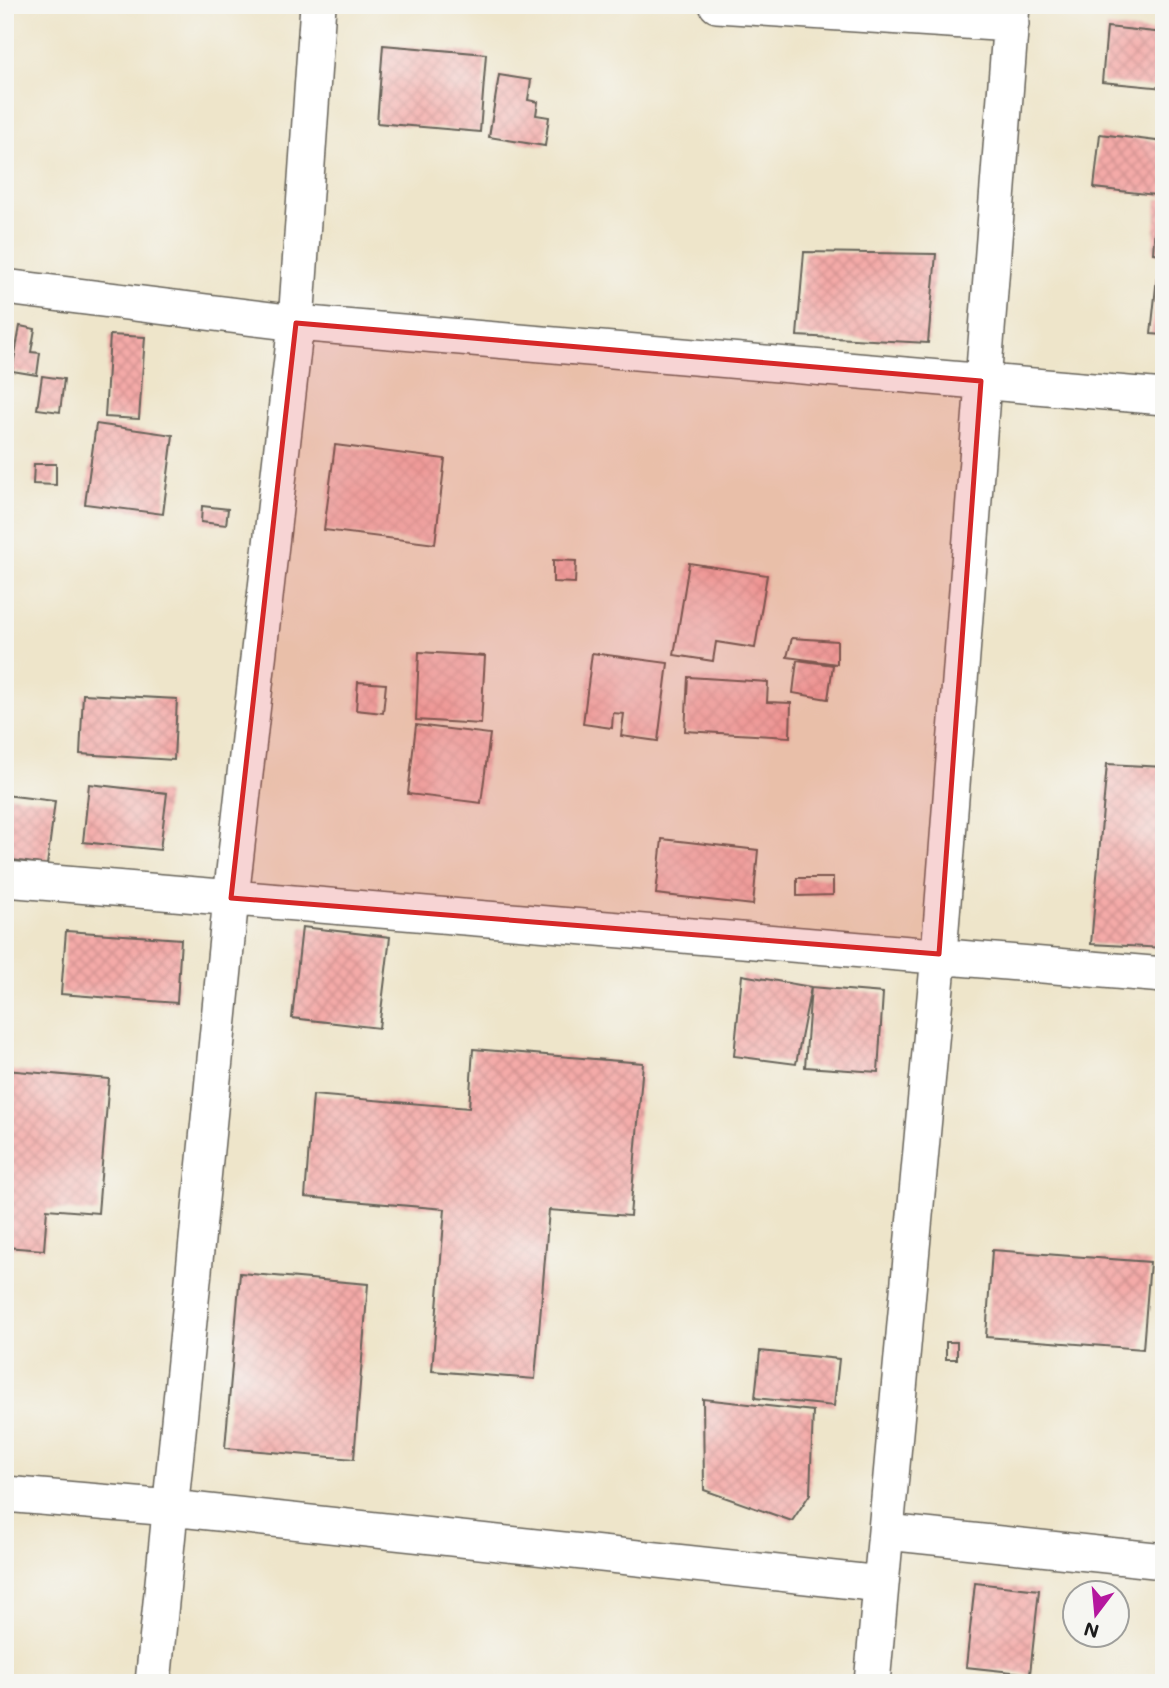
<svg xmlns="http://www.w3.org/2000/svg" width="1169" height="1688" font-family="Mali,sans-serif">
<defs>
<pattern id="building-cross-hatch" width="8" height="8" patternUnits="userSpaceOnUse" patternTransform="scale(1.75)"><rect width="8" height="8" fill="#f4aaa8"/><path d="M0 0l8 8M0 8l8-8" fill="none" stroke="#d19290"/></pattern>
</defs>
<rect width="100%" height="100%" fill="#f6f6f2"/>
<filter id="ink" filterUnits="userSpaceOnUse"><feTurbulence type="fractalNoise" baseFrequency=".0143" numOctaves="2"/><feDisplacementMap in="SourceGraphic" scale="14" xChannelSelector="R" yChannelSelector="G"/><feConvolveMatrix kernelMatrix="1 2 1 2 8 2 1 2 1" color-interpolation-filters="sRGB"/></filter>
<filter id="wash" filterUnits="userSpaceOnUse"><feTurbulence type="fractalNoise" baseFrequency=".00686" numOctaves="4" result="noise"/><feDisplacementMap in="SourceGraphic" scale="28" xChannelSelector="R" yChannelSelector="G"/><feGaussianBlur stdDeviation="1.57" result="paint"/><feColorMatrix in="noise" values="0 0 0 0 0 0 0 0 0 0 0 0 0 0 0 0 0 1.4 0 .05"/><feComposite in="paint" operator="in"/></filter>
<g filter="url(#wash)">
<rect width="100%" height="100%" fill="#eee5ca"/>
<g id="blocks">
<!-- building -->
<path fill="url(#building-cross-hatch)" d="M1107 27 1164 33V88L1102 82Z
M383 45 486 54 480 132 377 123Z
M499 75 531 80 528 100 538 102 536 115 549 117 545 146 489 137Z
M1100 134 1164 142V196L1094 188Z
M1157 199H1164V254L1153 253Z
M804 252 936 254 928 343 797 336Z
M1157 277 1164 278V335L1151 334Z
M20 326 35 329 31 352 40 353 37 375 12 371Z
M110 335 145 337 139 419 105 417Z
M42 376 64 379 60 412 37 409Z
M96 424 173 435 163 514 85 504Z
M335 445 445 459 435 544 324 530Z
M34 464H56V485L33 484Z
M202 506 228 509 226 525 201 522Z
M553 560 576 561 575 583 553 582Z
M689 563 767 575 755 648 716 642 713 661 674 655Z
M792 638 837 641V664L787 657Z
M419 652 485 656 481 724 416 720Z
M592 653 668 663 658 741 621 736 624 714 613 713 612 728 583 724Z
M797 660 833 665 828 699 793 693Z
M688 677 768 682 767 702 791 703 790 737 685 731Z
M358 682 386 684 383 713 356 710Z
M83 694 177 699 174 760 80 754Z
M416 725 490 734 481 803 408 794Z
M1107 764 1164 767V948L1091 944Z
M89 784 167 793 160 850 83 842Z
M5 795 55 801 47 865 5 859Z
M662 839 758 850 753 905 656 894Z
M797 878H833V895L797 896Z
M302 927 390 937 379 1028 292 1018Z
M66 931 181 939 177 1003 61 994Z
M742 975 811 987 883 993 878 1072 805 1067 811 987 796 1064 734 1056Z
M473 1049 643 1063 630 1216 549 1210 535 1379 432 1371 445 1209 305 1197 313 1095 469 1108Z
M5 1070 109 1079 98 1213 47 1209 44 1250 5 1247Z
M992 1250 1150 1262 1143 1349 986 1337Z
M240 1273 368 1284 354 1459 225 1448Z
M946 1342H957V1359H946Z
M760 1351 839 1359 834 1406 755 1398Z
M703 1399 813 1411 810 1494 792 1521 704 1490Z
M975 1583 1039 1590 1030 1674 966 1667Z"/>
</g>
</g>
<g filter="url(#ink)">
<use href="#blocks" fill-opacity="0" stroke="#666259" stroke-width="2"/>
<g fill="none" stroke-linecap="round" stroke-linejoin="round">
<!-- minor casing -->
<g stroke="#666259" stroke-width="38">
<path id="minor" d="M717 5 1011 24
M5 287 296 323 1164 397
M5 879 1164 975
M5 1494 171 1508 881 1584
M887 1532 1164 1561
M153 1683 231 898 296 323 318 5
M872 1683 939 954 1012 5"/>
</g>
<!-- minor -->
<use href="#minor" stroke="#fff" stroke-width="35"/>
</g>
</g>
<!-- marked area -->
<path fill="#d62828" fill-opacity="0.2" stroke="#d62828" stroke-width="5" stroke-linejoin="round" d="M296 323 981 381 939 954 231 898Z"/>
<!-- margin -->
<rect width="1169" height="1688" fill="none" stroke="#f6f6f2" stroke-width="28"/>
<!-- north arrow -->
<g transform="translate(1096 1614) rotate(196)"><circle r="33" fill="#f6f6f2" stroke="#9f9f9c" stroke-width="2"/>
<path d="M0-5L12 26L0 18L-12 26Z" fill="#b5179e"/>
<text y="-10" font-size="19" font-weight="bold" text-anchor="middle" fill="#1c1c1c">N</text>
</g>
</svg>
